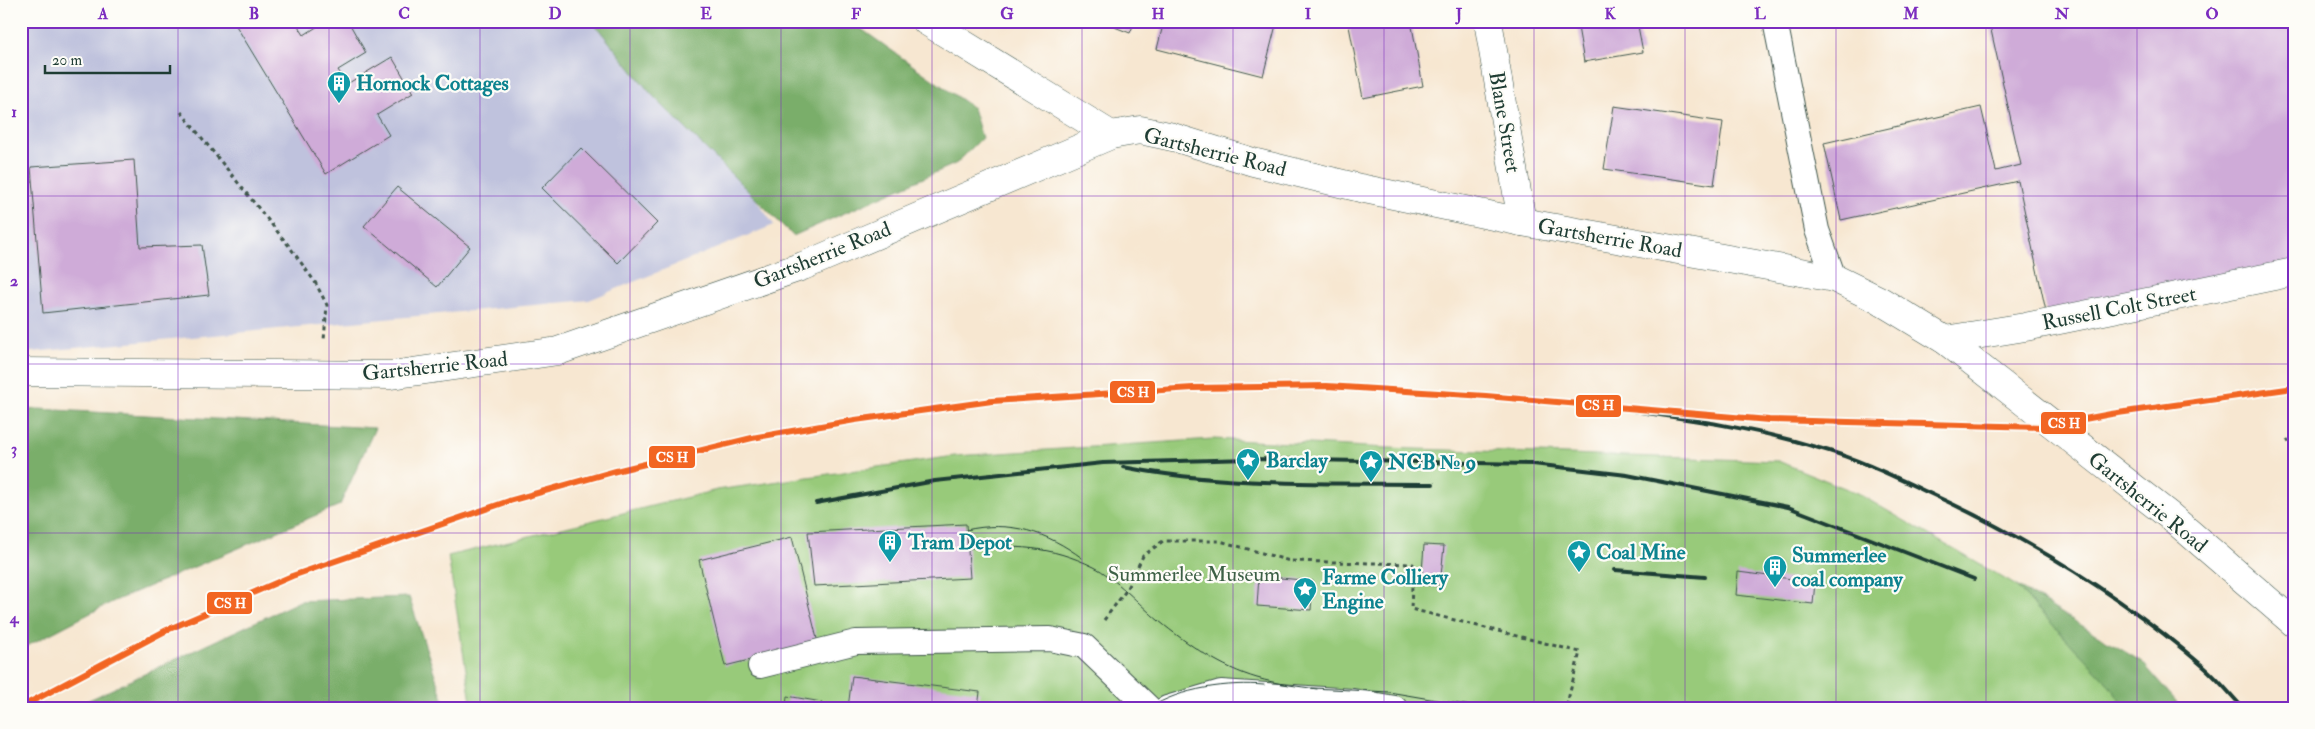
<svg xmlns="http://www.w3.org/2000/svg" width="2315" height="729" font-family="'IM FELL Double Pica',serif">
<rect width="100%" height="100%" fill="#fdfcf7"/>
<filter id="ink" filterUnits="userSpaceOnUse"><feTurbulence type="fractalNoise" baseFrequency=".02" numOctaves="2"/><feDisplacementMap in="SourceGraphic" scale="10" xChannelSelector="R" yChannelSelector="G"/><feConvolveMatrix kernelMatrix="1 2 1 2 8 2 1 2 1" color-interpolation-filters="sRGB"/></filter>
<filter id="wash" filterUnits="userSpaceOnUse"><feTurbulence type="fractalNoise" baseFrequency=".0096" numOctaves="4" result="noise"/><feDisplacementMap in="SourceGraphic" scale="20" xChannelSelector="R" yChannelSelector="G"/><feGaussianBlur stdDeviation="1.12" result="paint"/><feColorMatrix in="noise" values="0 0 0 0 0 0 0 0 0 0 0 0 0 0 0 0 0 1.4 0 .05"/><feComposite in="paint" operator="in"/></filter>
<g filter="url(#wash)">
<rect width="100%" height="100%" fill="#f7e7d1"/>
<!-- industrial -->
<path fill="#bfc2dd" d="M21 21H630L774 225 589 300 21 353Z"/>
<!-- green -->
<path fill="#98ca7a" stroke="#5c8457" d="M1213 439 1387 448 1778 461 1857 493 2015 585 2105 680 2126 708H472L448 556 717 490 955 456Z"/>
<!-- forest -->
<path fill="#7aae6a" stroke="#4c764f" d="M592 21H850L973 108 982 138 957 163 793 236 652 95Z
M39 409 375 428 340 505 112 602 21 649V410Z
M2015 585 2142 662 2182 708H2126L2105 680Z
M409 597 446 708H72L300 601Z"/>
<g id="blocks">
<!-- building -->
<path fill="#cfabd8" d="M239 21H295L304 35 326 21H348L366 53 338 70 347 84 392 57 413 93 377 115 389 135 326 174 235 24Z
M1099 21H1135L1130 33Z
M1164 21H1277L1263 76 1157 49Z
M1348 21H1411L1423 86 1363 98Z
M1577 21H1637L1643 52 1584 62Z
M1989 21H2294V261L2047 316 2018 181 1841 220 1824 143 1981 107 1996 171 2021 165Z
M1614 106 1723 122 1714 185 1604 169Z
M581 148 657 223 618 263 542 188Z
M134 160 140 247 202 245 209 295 43 313 31 167Z
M397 187 470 247 437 287 364 226Z
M966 524 970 578 814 586 808 532Z
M792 537 818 643 725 666 699 560Z
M1424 545 1444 546 1440 586 1421 585Z
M1738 572 1815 582 1813 604 1736 595Z
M1259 576 1313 581 1311 610 1257 606Z
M852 676 980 692 978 708H848Z
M787 696 822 702 821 708H786Z"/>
</g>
</g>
<g filter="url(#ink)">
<use href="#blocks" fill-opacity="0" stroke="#3f564c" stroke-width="1"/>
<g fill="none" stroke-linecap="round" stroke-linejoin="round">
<!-- service casing -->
<g stroke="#3f564c" stroke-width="26">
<path id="service" d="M1775 21 1817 230 1834 278
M760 666 856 642 1050 639 1084 646 1149 708
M1167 708 1221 692 1353 701 1395 708"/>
</g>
<!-- minor casing -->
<g stroke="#3f564c" stroke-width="29">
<path id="minor" d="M926 21 1111 135
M1488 21 1522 222
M1945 340 2025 327 2294 272"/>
</g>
<!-- tertiary casing -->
<g stroke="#3f564c" stroke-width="29">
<path id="tertiary" d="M21 372 391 375 558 351 803 266 1111 135 1140 130 1173 137 1253 162 1360 188 1522 222 1834 278 1879 300 1945 340 2171 517 2294 623"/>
</g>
<!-- path -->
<path stroke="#3f564c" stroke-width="3" stroke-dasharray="4 4" stroke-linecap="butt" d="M181 112 289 246 315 282 327 305 324 340
M2287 439 2294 451
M1104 620 1125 592 1143 556 1163 541H1220L1290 561 1413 564 1411 609 1580 652 1566 708"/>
<!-- service -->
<use href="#service" stroke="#fff" stroke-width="24"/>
<!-- minor -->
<use href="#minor" stroke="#fff" stroke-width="28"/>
<!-- tertiary -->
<use href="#tertiary" stroke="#fff" stroke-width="28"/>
<!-- tram -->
<path stroke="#1f3d34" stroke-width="1" d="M966 530C1010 520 1047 532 1082 558
M968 548C1016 546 1049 545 1094 567 1113 576 1141 606 1159 621 1187 644 1222 668 1257 678 1277 684 1297 686 1317 689
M1312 688 1389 692 1483 708
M1150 708C1179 688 1230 682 1264 685"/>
<!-- rail -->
<path stroke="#1f3d34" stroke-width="4" d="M1612 408C1682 418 1751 427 1819 448 1856 458 1893 476 1927 492 2027 538 2121 595 2204 667 2218 679 2230 694 2243 708
M1123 467C1225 487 1330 483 1433 484
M816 503 935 481 1103 463 1251 459 1533 464 1627 475 1788 507 1974 579
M1615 570 1705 577"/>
<!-- rail-1 casing -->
<g stroke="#fdfcf7" stroke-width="10">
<path id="rail-1" d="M21 707 167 630 292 576 509 501 616 471 752 438 855 420 992 401 1193 388 1327 386 1486 396 1769 420 2042 427 2111 414 2294 388"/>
</g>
<!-- rail-1 -->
<use href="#rail-1" stroke="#f26522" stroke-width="6"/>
</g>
</g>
<!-- grid -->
<path fill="none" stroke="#7b2cbf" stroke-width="1" stroke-opacity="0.55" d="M178 21V708M329 21V708M480 21V708M630 21V708M781 21V708M932 21V708M1082 21V708M1233 21V708M1384 21V708M1534 21V708M1685 21V708M1836 21V708M1986 21V708M2137 21V708M21 196H2294M21 364H2294M21 533H2294"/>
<!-- icons -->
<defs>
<g id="building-pin" transform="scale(1.25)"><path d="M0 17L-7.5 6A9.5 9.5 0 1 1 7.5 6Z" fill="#0f9aa8" stroke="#fdfcf7"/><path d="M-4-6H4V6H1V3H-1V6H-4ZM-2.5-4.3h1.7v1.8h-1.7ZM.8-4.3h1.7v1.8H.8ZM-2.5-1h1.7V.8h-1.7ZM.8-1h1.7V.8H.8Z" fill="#fff"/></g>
<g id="sight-pin" transform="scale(1.25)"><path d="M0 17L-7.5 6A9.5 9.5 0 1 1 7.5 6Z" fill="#0f9aa8" stroke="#fdfcf7"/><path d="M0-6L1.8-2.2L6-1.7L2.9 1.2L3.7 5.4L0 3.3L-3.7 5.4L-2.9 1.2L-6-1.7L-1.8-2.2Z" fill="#fff"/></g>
</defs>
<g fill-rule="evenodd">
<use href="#building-pin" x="339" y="83"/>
<use href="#sight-pin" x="1248" y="460"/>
<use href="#sight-pin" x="1371" y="462"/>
<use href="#building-pin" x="890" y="542"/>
<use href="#sight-pin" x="1579" y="552"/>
<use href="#building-pin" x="1775" y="567"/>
<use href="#sight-pin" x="1305" y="589"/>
</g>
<g text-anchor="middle" stroke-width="4.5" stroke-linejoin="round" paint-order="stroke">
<!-- culture labels -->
<g font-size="21" font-weight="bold" fill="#0d838f" stroke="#fdfcf7" text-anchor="start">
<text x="356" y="90">Hornock Cottages</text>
<text x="1266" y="467">Barclay</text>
<text x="1388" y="469">NCB № 9</text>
<text x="908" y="549">Tram Depot</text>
<text x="1596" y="559">Coal Mine</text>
<text x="1792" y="562">Summerlee<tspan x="1792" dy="24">coal company</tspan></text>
<text x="1322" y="584">Farme Colliery<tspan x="1322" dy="24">Engine</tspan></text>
</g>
<!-- street labels -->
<g font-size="21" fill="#1f3d34" stroke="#fdfcf7">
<text transform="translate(1505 122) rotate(80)" y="7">Blane Street</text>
<text transform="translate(1215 152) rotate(14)" y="7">Gartsherrie Road</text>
<text transform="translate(1610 238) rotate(10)" y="7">Gartsherrie Road</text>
<text transform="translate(822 255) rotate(-22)" y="7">Gartsherrie Road</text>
<text transform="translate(2119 308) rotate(-11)" y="7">Russell Colt Street</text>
<text transform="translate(435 366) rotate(-6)" y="7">Gartsherrie Road</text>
<text transform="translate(2148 502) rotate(39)" y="7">Gartsherrie Road</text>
</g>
<!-- park labels -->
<g font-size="21" fill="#3d6046" stroke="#fdfcf7">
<text x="1194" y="581">Summerlee Museum</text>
</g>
</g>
<g stroke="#fdfcf7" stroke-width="2">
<rect x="1109" y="380" width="47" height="24" rx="5" fill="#f26522"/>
<rect x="1575" y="394" width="47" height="24" rx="5" fill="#f26522"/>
<rect x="2040" y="411" width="47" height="24" rx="5" fill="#f26522"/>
<rect x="648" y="445" width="48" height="24" rx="5" fill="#f26522"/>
<rect x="206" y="591" width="47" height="24" rx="5" fill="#f26522"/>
</g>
<g font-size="14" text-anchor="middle" font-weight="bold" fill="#fff">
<text x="1133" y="397">CS H</text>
<text x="1598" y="410">CS H</text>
<text x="2064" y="428">CS H</text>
<text x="672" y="462">CS H</text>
<text x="230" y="608">CS H</text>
</g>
<!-- margin -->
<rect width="2315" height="729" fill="none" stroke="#fdfcf7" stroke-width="55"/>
<!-- scale -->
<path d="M45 65v8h125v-8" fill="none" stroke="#1f3d34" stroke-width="2.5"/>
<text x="52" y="65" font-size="15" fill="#1f3d34" stroke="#fdfcf7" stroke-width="4" paint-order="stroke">20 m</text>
<rect x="28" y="28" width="2260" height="674" fill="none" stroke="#7b2cbf" stroke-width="2"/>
<g font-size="16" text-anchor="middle" font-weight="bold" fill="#7b2cbf">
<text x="103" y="19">A</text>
<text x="254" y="19">B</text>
<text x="404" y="19">C</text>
<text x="555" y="19">D</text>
<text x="706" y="19">E</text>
<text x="856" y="19">F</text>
<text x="1007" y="19">G</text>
<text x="1158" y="19">H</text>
<text x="1308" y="19">I</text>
<text x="1459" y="19">J</text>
<text x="1610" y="19">K</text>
<text x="1760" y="19">L</text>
<text x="1911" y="19">M</text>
<text x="2062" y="19">N</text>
<text x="2212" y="19">O</text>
<text x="14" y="117">1</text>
<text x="14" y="286">2</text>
<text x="14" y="454">3</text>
<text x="14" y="623">4</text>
</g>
</svg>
